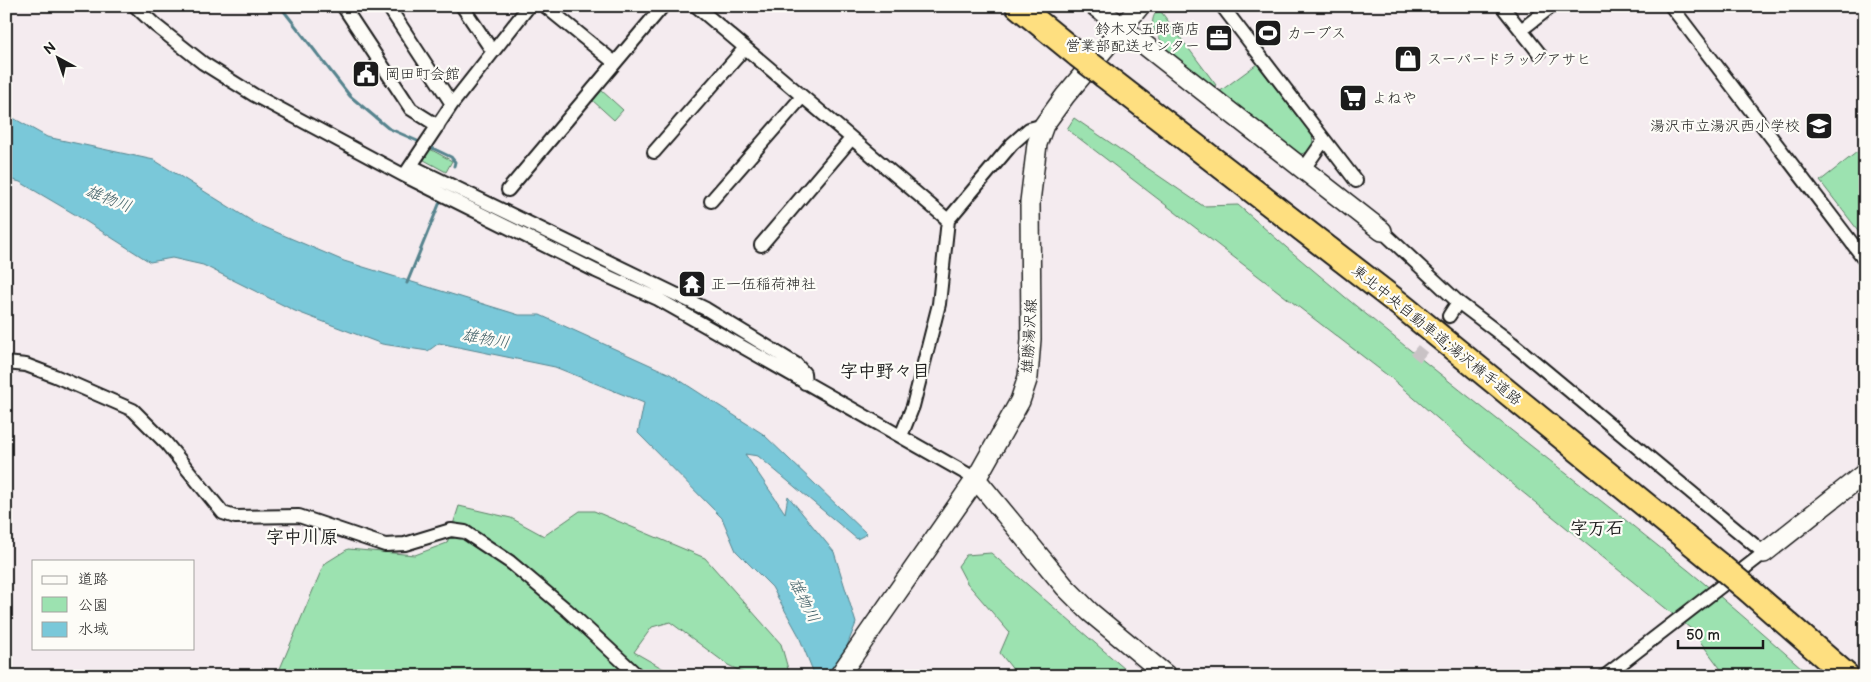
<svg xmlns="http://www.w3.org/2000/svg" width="1871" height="682" font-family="'Balsamiq Sans','Klee One',sans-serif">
<rect width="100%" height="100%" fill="#f4ebef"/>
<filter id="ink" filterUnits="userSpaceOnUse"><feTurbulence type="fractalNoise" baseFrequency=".02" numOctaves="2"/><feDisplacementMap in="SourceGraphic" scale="10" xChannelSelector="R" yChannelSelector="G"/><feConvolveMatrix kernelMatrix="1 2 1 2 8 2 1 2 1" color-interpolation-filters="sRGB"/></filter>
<g filter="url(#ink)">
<!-- green -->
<path fill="#9ce2b0" stroke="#5c7f66" d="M1159 9 1216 85 1212 88 1162 47 1163 43C1154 31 1147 21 1159 9Z
M1257 64 1312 135 1313 143 1308 152 1297 155 1219 92Z
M601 90 623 110 614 120 592 100Z
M1074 118 1203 206 1238 205C1382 334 1538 449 1688 570 1730 604 1770 640 1811 676H1726L1690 628 1515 486 1391 378 1067 129Z
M430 149 452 161 446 172 424 160Z
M1857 152 1865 162 1864 238 1820 181Z
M459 506 511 518 544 536 580 511H594L705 558 781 644 790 676H750L728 665 670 622 652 627 634 652 676 676H279V671L324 564 348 549 415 555 447 543Z
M991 553 1133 676H1018L1000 653 1009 632 967 583 958 566 966 555Z"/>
<!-- water -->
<path fill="#7ac8d9" stroke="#54838d" d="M6 114 47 137 154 160 255 223 344 261 519 315H540L670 374 763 434 867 534 857 539 758 456 745 454 785 513 788 496 834 552 856 623 847 646 858 676H815L798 634 772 587 736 551 722 518 638 433 644 403 555 367 439 343 428 351 382 344 295 311 203 265 172 258 150 262 76 215 20 182 6 178Z"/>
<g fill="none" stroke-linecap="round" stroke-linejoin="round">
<!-- stream -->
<path stroke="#54838d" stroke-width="3" d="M280 6 350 96 388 128 422 143
M428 146 451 157 455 162 454 166
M407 283 440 202"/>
<!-- street-tunnel -->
<path stroke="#c9c2c5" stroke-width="12" stroke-dasharray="12 6" stroke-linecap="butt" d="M1415 358 1449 316"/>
<!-- street casing -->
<g stroke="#1c1c1c" stroke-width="16">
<path id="street" d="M135 6 155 25 203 63 254 95 405 176 596 271 658 299 976 479
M343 6 411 109 438 126
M388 6 452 104
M462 6 493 52
M545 6 615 63
M696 6 948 220
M1222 6 1356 181
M1671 6 1865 260
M1505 10 1539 53
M1521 30 1552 6
M654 152 745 48
M411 166 706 309 796 364 804 373 805 383
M1303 170 1324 140
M406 173 452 104 529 6
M508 190 663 6
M711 201 802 97
M1382 231 1458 302 1512 343 1764 553 1605 676
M761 245 851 139
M1449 316 1458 302
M6 363 26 365 55 376 133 410 166 443 223 513 235 517 299 516 385 545 405 544 451 530 465 532 510 562 567 610 638 676
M901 436 913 406 939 304 948 220 1012 144 1029 129 1044 125"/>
</g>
<!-- secondary casing -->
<g stroke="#1c1c1c" stroke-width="22">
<path id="secondary" d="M1095 6 1382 231
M976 479 1065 587 1090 612 1167 676
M1764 553 1865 473
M839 676 976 479 1020 401 1028 377 1031 339 1030 202 1037 144 1044 125 1065 96 1140 6"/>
</g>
<!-- highway casing -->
<g stroke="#1c1c1c" stroke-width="28">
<path id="highway" d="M1018 6 1078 55
M1105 76 1402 306 1719 565
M1744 586 1847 676"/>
</g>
<!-- street -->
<use href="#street" stroke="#fdfcf7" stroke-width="12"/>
<!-- secondary -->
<use href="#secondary" stroke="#fdfcf7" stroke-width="19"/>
<!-- highway -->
<use href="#highway" stroke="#fedf80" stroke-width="24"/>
<!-- highway-bridge casing -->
<g stroke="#1c1c1c" stroke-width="28" stroke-linecap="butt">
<path id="highway-bridge" d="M1078 55 1105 76
M1719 565 1744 586"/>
</g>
<!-- highway-bridge -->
<use href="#highway-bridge" stroke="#fedf80" stroke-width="24"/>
</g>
</g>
<!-- icons -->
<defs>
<g id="stadium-square" transform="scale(1.4375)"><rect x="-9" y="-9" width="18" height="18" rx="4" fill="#1c1c1c" stroke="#fdfcf7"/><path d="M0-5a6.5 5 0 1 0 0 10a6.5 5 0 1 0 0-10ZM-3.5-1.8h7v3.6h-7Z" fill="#fff"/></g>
<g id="office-square" transform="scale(1.4375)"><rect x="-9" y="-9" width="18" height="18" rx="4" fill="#1c1c1c" stroke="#fdfcf7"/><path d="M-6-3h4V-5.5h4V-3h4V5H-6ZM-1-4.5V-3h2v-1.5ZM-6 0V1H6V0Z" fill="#fff"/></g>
<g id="shop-square" transform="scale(1.4375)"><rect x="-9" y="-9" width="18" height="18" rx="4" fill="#1c1c1c" stroke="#fdfcf7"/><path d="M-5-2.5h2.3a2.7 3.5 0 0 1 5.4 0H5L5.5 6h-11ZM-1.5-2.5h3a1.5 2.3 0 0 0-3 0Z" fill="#fff"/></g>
<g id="civic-square" transform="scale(1.4375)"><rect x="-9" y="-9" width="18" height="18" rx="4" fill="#1c1c1c" stroke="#fdfcf7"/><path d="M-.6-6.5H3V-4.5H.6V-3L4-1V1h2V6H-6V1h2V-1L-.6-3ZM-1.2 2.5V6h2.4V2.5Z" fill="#fff"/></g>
<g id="supermarket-square" transform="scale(1.4375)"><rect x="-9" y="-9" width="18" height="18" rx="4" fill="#1c1c1c" stroke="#fdfcf7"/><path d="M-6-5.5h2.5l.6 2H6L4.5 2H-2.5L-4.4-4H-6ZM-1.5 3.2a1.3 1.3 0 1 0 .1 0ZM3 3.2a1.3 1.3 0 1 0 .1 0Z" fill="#fff"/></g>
<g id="school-square" transform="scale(1.4375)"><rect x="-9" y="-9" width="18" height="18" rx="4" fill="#1c1c1c" stroke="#fdfcf7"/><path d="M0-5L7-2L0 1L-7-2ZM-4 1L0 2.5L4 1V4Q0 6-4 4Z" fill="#fff"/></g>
<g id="temple-square" transform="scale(1.4375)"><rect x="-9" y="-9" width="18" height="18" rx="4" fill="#1c1c1c" stroke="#fdfcf7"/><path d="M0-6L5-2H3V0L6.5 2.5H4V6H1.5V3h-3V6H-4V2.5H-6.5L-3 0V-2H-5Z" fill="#fff"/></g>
</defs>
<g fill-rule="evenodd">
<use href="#stadium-square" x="1268" y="33"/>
<use href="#office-square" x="1219" y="38"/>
<use href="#shop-square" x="1408" y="59"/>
<use href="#civic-square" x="366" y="74"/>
<use href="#supermarket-square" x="1353" y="98"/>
<use href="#school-square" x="1819" y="126"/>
<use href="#temple-square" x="692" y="284"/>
</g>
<g text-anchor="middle" stroke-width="4.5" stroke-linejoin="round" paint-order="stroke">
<!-- poi labels -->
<g font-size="15" fill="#1c1c1c" stroke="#fdfcf7" text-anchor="start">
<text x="1200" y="34" text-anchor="end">鈴木又五郎商店<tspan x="1200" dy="17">営業部配送センター</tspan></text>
<text x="1287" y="38">カーブス</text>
<text x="1427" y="64">スーパードラッグアサヒ</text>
<text x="385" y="79">岡田町会館</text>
<text x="1372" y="103">よねや</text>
<text x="1800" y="131" text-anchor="end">湯沢市立湯沢西小学校</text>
<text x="711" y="289">正一伍稲荷神社</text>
</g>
<!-- street labels -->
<g font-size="15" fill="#1c1c1c" stroke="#fdfcf7">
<text transform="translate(1437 335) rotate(39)" y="5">東北中央自動車道;湯沢横手道路</text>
<text transform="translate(1029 336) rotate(-87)" y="5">雄勝湯沢線</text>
</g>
<!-- water labels -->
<g font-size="16" font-style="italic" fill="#426168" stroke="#fdfcf7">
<text transform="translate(109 198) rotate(21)" y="6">雄物川</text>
<text transform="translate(486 338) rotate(10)" y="6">雄物川</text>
<text transform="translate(805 600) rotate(63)" y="6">雄物川</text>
</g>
<!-- quarter labels -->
<g font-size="18" font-weight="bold" fill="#1c1c1c" stroke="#fdfcf7">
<text x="885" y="377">字中野々目</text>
<text x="1597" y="534">字万石</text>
<text x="302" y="543">字中川原</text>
</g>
</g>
<!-- margin -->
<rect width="1871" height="682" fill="none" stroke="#fdfcf7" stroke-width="25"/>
<rect x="12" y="12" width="1846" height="657" fill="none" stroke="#1c1c1c" stroke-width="2" filter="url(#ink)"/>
<!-- legend -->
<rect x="32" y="560" width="162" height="90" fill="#fdfcf7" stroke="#a3a29f"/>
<rect x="42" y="576" width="25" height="8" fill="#fdfcf7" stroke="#a3a29f"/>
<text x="78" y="584" font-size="15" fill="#1c1c1c">道路</text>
<rect x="42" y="597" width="25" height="15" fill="#9ce2b0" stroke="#a3a29f"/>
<text x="78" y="610" font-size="15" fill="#1c1c1c">公園</text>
<rect x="42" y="622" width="25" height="15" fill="#7ac8d9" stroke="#a3a29f"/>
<text x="78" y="634" font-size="15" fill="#1c1c1c">水域</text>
<!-- north arrow -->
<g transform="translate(58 58) rotate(320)" stroke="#fdfcf7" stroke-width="4" paint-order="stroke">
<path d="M0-4L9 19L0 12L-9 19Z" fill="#1c1c1c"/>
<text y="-8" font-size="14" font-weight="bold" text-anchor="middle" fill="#1c1c1c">N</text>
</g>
<!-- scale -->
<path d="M1678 640v8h85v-8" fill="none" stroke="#1c1c1c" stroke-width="2.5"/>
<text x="1686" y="640" font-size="15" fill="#1c1c1c" stroke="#fdfcf7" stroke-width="4" paint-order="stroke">50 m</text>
</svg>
